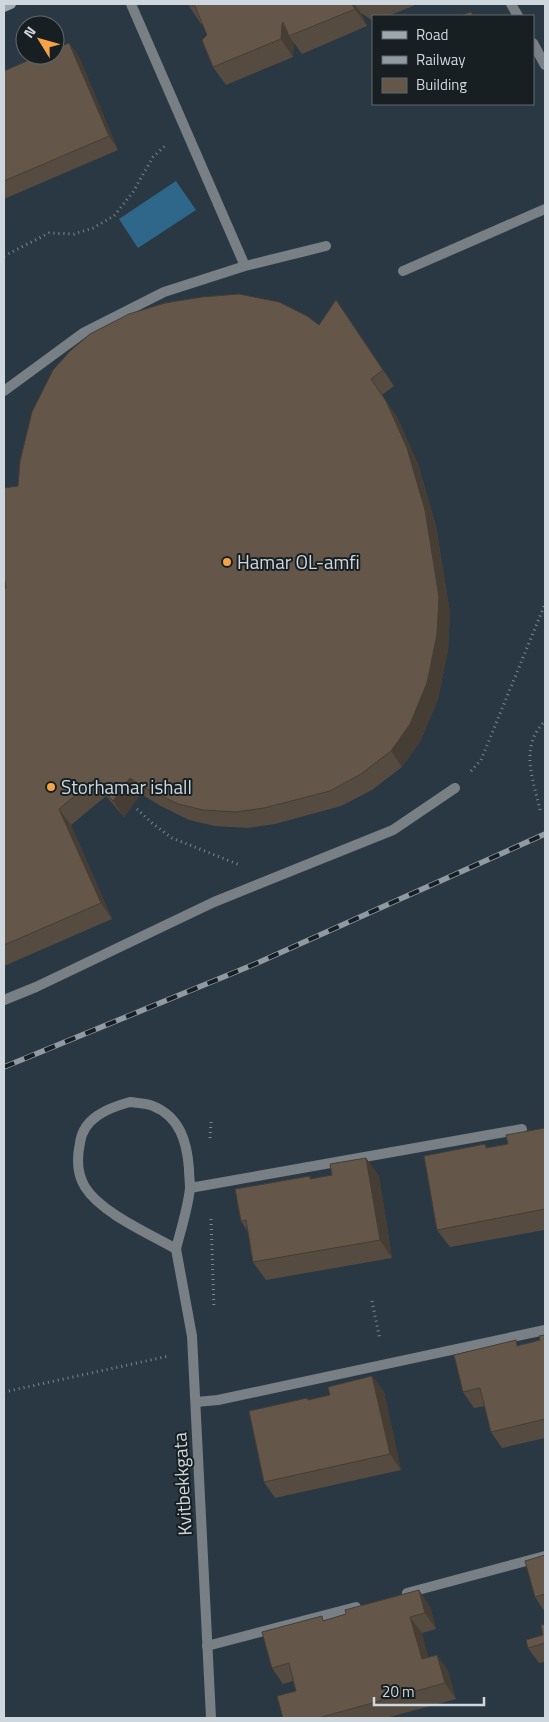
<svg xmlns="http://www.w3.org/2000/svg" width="549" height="1722" font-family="'Titillium Web',sans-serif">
<rect width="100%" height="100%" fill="#2a3843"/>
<!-- green -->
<path fill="#2f678b" d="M176 181 196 210 138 248 119 219Z"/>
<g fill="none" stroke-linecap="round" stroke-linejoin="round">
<!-- path -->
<path stroke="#7c8790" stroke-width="3" stroke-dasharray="1 4" stroke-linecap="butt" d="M4 256 49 233 74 234 93 228 114 216 133 192 153 157 166 145
M471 771 481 760 545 604
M137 809 153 824 172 838 240 865
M540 810C533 778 519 747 545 721
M210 1138 211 1122
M211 1219 214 1308
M372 1301 380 1340
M4 1392 169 1356"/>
<!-- service -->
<path stroke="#787f85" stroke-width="10" d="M511 4 518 16
M533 43 545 65
M403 271 545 209
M4 1000 36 987 214 902 393 830 455 788
M130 1102C137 1103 146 1103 153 1106 180 1117 187 1142 189 1169 189 1175 190 1182 190 1188 188 1208 181 1229 176 1249 150 1234 101 1213 85 1187 77 1174 77 1157 80 1143 83 1118 108 1108 130 1102Z
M190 1188 522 1129
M196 1402 218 1400 545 1330
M407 1593 545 1556
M207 1646 356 1607"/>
<!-- pedestrian -->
<path stroke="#787f85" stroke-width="10" d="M131 4 245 266
M4 391 83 333 164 292 245 266 326 246"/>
<!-- minor -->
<path stroke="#787f85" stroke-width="10" d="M176 1249 192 1336 211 1718"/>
<!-- secondary -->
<path stroke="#9da8b1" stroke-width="10" d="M4 7 11 4"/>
<!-- rail casing -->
<g stroke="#8f9aa2" stroke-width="5.5">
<path id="rail" d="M4 1067 255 964 545 834"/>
</g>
<!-- rail -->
<use href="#rail" stroke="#181f23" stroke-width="4" stroke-dasharray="11" stroke-linecap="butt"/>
</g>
<!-- wall -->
<path fill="#564b40" d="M189 4H418L388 16H373V21L361 13 367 26 302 54 294 43 293 57 226 85 213 67 207 35 203 24H201L189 6Z
M69 43 79 57 118 150 4 199V71Z
M336 300 394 386 382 395 397 417 418 464 436 526 450 613 448 650 438 699 421 740 402 767 372 790 341 806 275 824 247 828 215 826 189 820 159 805 141 794 124 817 106 796 71 825 112 919 4 966V589L6 588 18 486 319 325Z
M545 1128V1230L450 1247 437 1230 485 1144 487 1148 508 1144Z
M366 1158 379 1176 392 1258 266 1280 253 1262 248 1232 241 1221 311 1179 332 1175Z
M545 1335V1438L502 1448 491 1432 485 1406 474 1408 463 1392 519 1345 540 1340Z
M372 1376 384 1392 401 1470 275 1498 264 1482 309 1400 330 1395Z
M545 1555V1612L535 1597Z
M430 1606 436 1629 422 1633 428 1658 437 1655 448 1671 456 1699 386 1718H283L296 1691 293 1681 283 1684 272 1668 325 1620Z
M545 1624V1662L539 1663 528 1648 543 1635Z"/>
<!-- shaded-wall -->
<path fill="#463d34" d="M352 4H354L361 13 367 26 355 9Z
M282 24 290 36H289L294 43 293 57 281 39Z
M69 43 79 57 118 150 109 136Z
M336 300 347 315 394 386 383 370Z
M371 379 397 417 418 464 436 526 450 613 448 650 438 699 421 740 402 767 391 751Z
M130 778 141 794 124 817 113 801Z
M59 809 71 825 112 919 101 903Z
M366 1158 379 1176 392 1258 380 1240Z
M372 1376 384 1392 401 1470 390 1454Z
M419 1590 430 1606 436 1629 425 1613Z
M410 1617 422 1633 433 1675 422 1659Z
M437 1655 448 1671 456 1699 445 1683Z"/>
<!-- building -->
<path fill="#64574a" stroke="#463d34" d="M189 4H352L355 9 289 36 283 22 282 24 281 39 213 67 202 40 207 35 195 6H189Z
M471 12 473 16H460Z
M69 43 109 136 4 181V71L41 55H55V49Z
M239 294 279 302 307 316 319 325 336 300 383 370 371 379 386 401 407 448 425 510 439 597 437 634 427 683 410 724 391 751 361 774 330 791 264 808 235 812 203 810 178 804 147 789 130 778 113 801 94 780 59 809 101 903 4 945V589L6 588 4 576V488L18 486 20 461 32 412 53 370 71 350 90 334 129 314 165 303 202 297Z
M545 1128V1209L437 1230 424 1156 485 1144 486 1148 508 1144 506 1135Z
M366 1158 380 1240 253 1262 246 1220 241 1221 235 1189 310 1176V1179L332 1175 330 1164Z
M545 1335V1419L491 1432 480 1388 463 1392 454 1355 516 1340 517 1346 540 1340 539 1336Z
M372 1376 390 1454 264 1482 249 1411 307 1398 308 1400 330 1395 328 1387Z
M545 1555V1594L535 1597 525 1561Z
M419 1590 425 1613 410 1617 422 1659 437 1655 445 1683 318 1718H283L277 1696 296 1691 289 1663 272 1668 262 1632 322 1616 323 1621 346 1614 345 1610Z
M545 1624V1643L528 1648 526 1640 543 1635 541 1625Z"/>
<!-- markers -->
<g fill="#f6a247" stroke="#181f23" stroke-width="2">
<circle cx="227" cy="562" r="5"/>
<circle cx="51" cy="787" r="5"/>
</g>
<g text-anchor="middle" stroke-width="4" stroke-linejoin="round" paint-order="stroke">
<!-- poi labels -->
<g font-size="19" fill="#ced7dd" stroke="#181f23" text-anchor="start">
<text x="237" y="569">Hamar OL-amfi</text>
<text x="61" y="794">Storhamar ishall</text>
</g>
<!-- street labels -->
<g font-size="19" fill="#ced7dd" stroke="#181f23">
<text transform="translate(182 1484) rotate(-93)" y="7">Kvitbekkgata</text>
</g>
</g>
<!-- border -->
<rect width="549" height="1722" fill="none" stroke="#ced7dd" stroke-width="10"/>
<!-- legend -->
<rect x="372" y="15" width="162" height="90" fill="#181f23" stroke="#61696d"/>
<rect x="382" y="31" width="25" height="8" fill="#9da8b1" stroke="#61696d"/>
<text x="416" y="40" font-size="15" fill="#ced7dd">Road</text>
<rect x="382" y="56" width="25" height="8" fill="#8f9aa2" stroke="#61696d"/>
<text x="416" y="65" font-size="15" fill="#ced7dd">Railway</text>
<rect x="382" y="78" width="25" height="15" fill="#64574a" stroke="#61696d"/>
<text x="416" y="90" font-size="15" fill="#ced7dd">Building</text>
<!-- north arrow -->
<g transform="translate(40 40) rotate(307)"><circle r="24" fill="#181f23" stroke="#61696d"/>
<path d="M0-4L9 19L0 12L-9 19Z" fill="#f6a247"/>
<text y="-8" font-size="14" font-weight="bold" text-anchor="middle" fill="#ced7dd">N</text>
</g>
<!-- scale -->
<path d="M374 1697v8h110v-8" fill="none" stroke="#ced7dd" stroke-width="2.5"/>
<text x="382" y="1697" font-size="15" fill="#ced7dd" stroke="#181f23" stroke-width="4" paint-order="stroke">20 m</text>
</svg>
